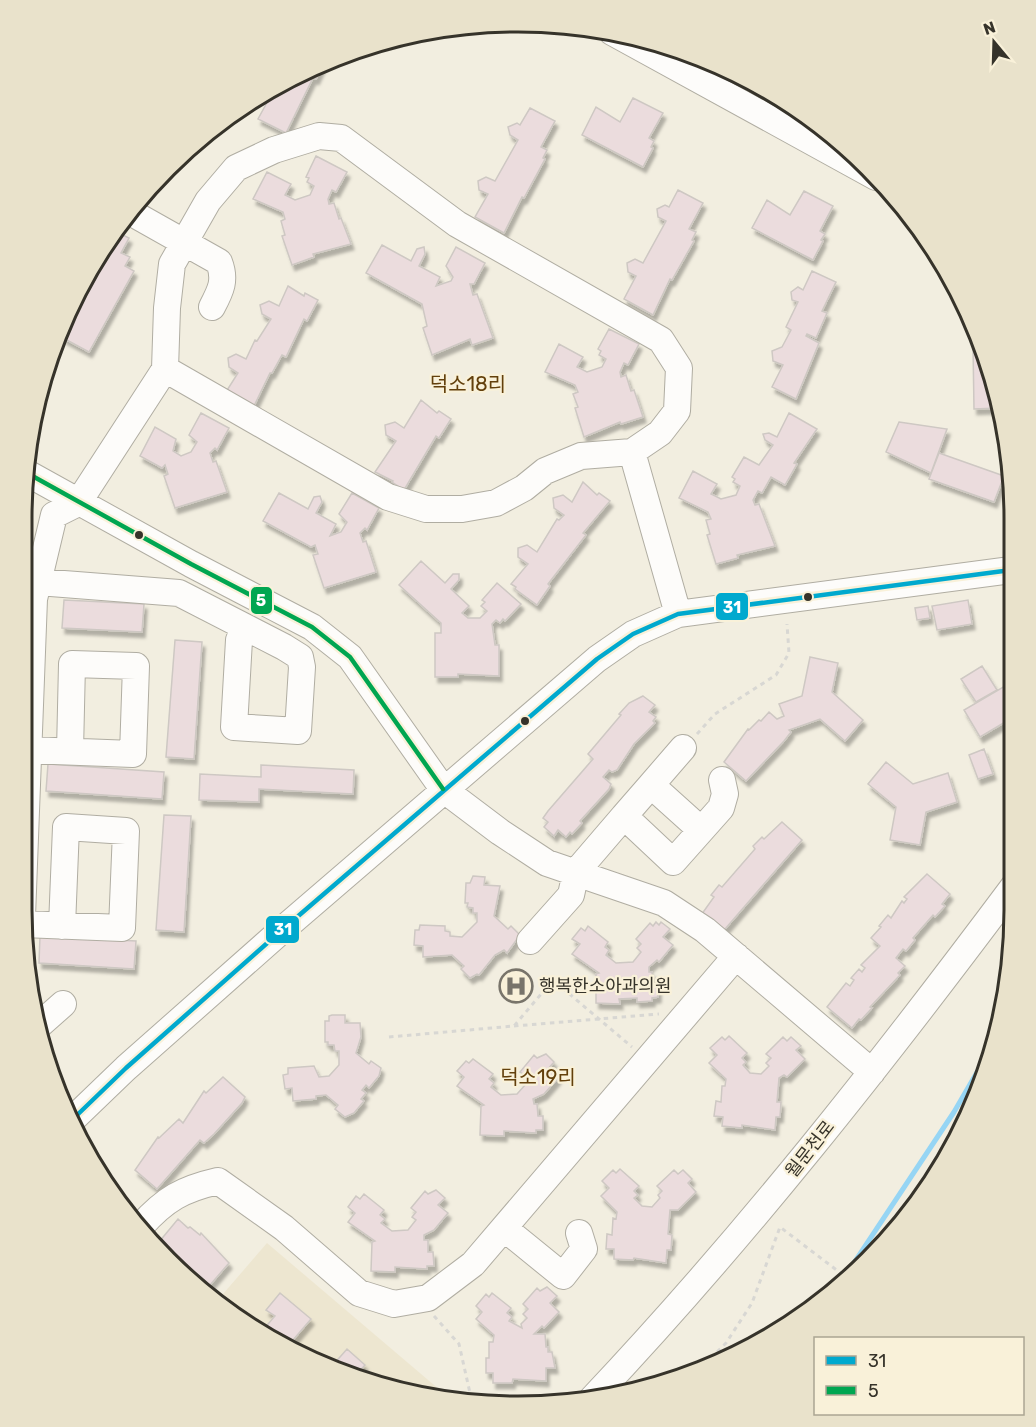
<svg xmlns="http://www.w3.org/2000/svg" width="1036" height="1427" font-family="Rubik,'Noto Sans KR',sans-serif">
<defs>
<filter id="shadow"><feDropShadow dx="3" dy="5.5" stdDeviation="1.5" flood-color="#0004"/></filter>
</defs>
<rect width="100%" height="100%" fill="#f2eee0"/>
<!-- built -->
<path fill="#ede6d0" d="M267 1243 454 1402 298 1355 217 1301Z"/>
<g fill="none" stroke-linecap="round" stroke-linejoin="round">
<!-- stream -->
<path stroke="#96d5f4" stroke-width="5" d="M838 1287 954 1112 998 1036"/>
</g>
<!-- building -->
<path fill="#ebdcdd" stroke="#cec8c3" stroke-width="1.5" filter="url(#shadow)" d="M324 62 316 79 313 78 286 133 258 119 270 97 265 95 266 92 298 72Z
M633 98 663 113 649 138 654 141 651 147 653 148 643 167 582 135 596 107 620 122Z
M530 108 555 121 541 147 547 150 543 158 545 159 524 198 522 197 504 233 475 217 488 194 479 190 478 181 486 177 495 181 518 140 510 135 508 127 517 123 520 125Z
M316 156 347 172 336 192 332 190 328 199 329 204 334 203 339 219 341 218 351 244 313 254 314 257 292 265 282 236 285 235 281 221 285 219 283 212 253 199 267 172 291 184 285 195 295 200 310 195 314 186 307 182 309 178 306 177Z
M678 190 703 203 689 229 696 232 692 240 694 241 672 280 670 279 653 315 624 299 636 276 628 272 627 263 635 259 643 263 666 221 658 217 657 209 665 205 669 207Z
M804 191 833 206 820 231 825 234 821 240 823 241 813 260 752 228 767 200 790 215Z
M115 231 129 238 121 253 130 257 125 266 134 271 89 352 63 338 75 315 72 313 79 300 83 302 105 261 98 257 105 242Z
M382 245 411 261 417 249 424 247 425 254 419 266 440 277 436 286 451 281 453 277 446 266 456 247 485 263 474 284H470L473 295 477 294 493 338 472 345 470 339 432 355 423 328 427 326 422 304 366 273Z
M812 271 836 282 822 311 827 313 816 338 807 334 806 336 819 343 796 399 772 387 783 365 773 361 772 351 782 347 791 330 786 327 798 302 792 300 791 292 798 287 803 290Z
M288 286 304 296 305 293 318 300 307 321 304 319 286 357 282 355 272 373H270L252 410 224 395 238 373 229 367 228 358 236 354 246 359 255 340 257 341 271 319 262 314 260 305 269 301 279 306Z
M609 329 639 344 628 365 624 363 620 372 621 377 626 375 631 391 634 390 643 417 621 424 620 422 584 437 575 408 578 407 573 394 578 392 575 385 545 372 559 344 583 357 577 367 587 372 602 367 606 359 599 355 601 351 598 349Z
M973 346H982L998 408 974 409Z
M421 400 437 413 439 411 451 419 439 438 436 436 404 490 392 482 393 481 375 472 396 441 386 435 385 425 395 422 404 428Z
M201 413 229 428 217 450 215 448 210 453 213 462 216 461 227 492 175 508 164 476 168 474 165 465 162 468 140 456 155 427 176 439 173 451 181 456 191 452 197 442 189 435Z
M789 413 817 429 794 463 797 464 785 485 771 477 762 493 758 491 753 500 755 505 759 504 775 546 737 555 738 558 716 564 707 535 710 534 706 520 711 519 708 512 679 498 693 471 717 484 711 494 721 499 736 495 740 486 733 482 735 479 732 477 744 457 759 465 773 445 765 440 763 434 769 433 777 437Z
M899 422 947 429 931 473 886 452Z
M939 453 1004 476 994 502 929 479Z
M583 482 597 495 599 493 610 501 583 533 586 535 548 584 550 586 537 605 515 589 516 587 511 584 528 564 518 557V548L527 545 537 552 557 519 559 520 564 515 554 508 553 498 563 495 572 502Z
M279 493 308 509 314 497 320 496 322 502 316 513 336 524 330 536 341 532 347 522 339 514 352 493 379 508 367 530 365 528 360 533 363 542 366 541 376 572 324 588 313 555 318 554 315 545 311 547 263 521Z
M421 561 445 583 453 574H459V580L451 589 469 606 462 613 468 618H480L487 611 481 606 485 602 482 600 497 583 521 604 505 621 503 619 500 623 496 620 492 624 495 645H499V676L458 674V677H435V633H441V623L399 585Z
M64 600 144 604 142 632 62 628Z
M968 600 972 624 937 630 932 606Z
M928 606 930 618 917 620 915 608Z
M175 640 202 642 194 759 166 757Z
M810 657 838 663 832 692 863 720 845 741 820 719 789 730 791 732 784 741 746 781 724 762 748 729 749 730 759 720 761 721 769 712 777 719 784 716 779 704 802 696Z
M982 666 997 690 976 702 961 679Z
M1005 686 1012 699V718L980 737 964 710Z
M643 696 655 705 649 712 656 717 653 721 655 723 634 744 617 770 612 772 609 770 603 777 611 784 609 789 580 821 582 823 572 834 570 832 566 837 558 830 554 836 544 827 548 822 543 818 548 811 593 759 588 754 621 715 619 714 629 703Z
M984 749 993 774 978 779 969 755Z
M886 762 913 784 948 773 957 802 926 812 920 845 890 840 896 807 868 784Z
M48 764 164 772 162 799 46 791Z
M261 765 354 770 353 794 259 789V802L199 800 200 774 261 777Z
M164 815 191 816 184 932 156 930Z
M782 822 802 840 719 936 699 918 714 897 711 895 719 885 722 887 755 849 753 846 762 837 764 839Z
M927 874 950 894 942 904 945 906 935 917 933 915 913 938 915 940 906 951 903 949 896 958 905 966 898 973 900 975 870 1007 872 1008 861 1020 859 1019 852 1028 827 1007 846 983 850 986 854 980 851 978 859 969 862 972 865 968 861 965 880 946 871 938 881 927 879 926 888 915 891 918 902 901 904 903 907 899 904 897Z
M473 876 485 877 484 885 500 886 494 916 508 929 511 926 520 935 507 953 504 950 495 955 479 975 477 974 470 978 461 969 464 966 452 955 423 957V946L414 945 415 930H419L420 925 445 926V931L450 932V936L462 937 477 922V913H473V908L467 907 468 903H465L466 883H470Z
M656 922 659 925 661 922 670 929 663 937 673 945 659 962 657 960 649 967V972H652L653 984H658V997L652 998V1001L637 1002V998L619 999 620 1004 596 1003V974L599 973 572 954 580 944 572 939 581 928 585 931 588 926 608 942 605 947 609 950 606 955 616 963 633 962 641 952 637 948 641 944 636 939 650 923 653 926Z
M40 936 136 941 134 969 39 963Z
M332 1015H345V1023H360L361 1037 356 1053 369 1064 371 1061 381 1068 379 1076 369 1088 366 1085 362 1090 366 1093 361 1099 364 1101 354 1113 345 1117 335 1109 338 1105 326 1095 316 1096V1099L293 1101 292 1088 285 1089 283 1075 288 1074V1068L314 1066 319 1077 329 1076 339 1065V1051H335L334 1045H328V1042H325V1021H329V1016Z
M729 1036 747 1053 742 1058 746 1062 743 1065 750 1073 761 1074 769 1066 766 1063 771 1058 766 1054 783 1037 787 1041 791 1037 801 1046 796 1050 805 1059 787 1077 784 1075 779 1078 777 1102H781L780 1117H776L775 1130 742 1125V1128L722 1126 723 1117 714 1116 716 1101 721 1102 722 1086H725L726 1079 709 1063 717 1055 710 1048 722 1037 725 1040Z
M546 1054 554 1062 548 1069 558 1078 544 1094 533 1099 534 1104H537L538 1116H543V1130H536V1133L504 1131V1136L480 1135 481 1106 484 1105 457 1086 464 1077 457 1071 466 1061 469 1063 473 1059 493 1074 489 1079 494 1083 491 1087 501 1095 517 1094 526 1084 521 1081 526 1076 520 1072 534 1055 537 1058Z
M223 1077 245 1097 242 1103 214 1134 204 1143 200 1140 157 1189 135 1170 158 1137 159 1138 179 1119 183 1123 204 1091 206 1093Z
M620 1169 639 1186 634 1191 638 1195 634 1198 642 1206 652 1207 660 1198 658 1195 662 1191 657 1186 674 1170 678 1174 683 1170 692 1179 688 1183 696 1192 678 1210H670L668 1234 672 1235 671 1250H667L666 1263 634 1258 633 1260 614 1259V1249H606L607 1234 612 1235 613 1218 616 1219 617 1212 601 1196 609 1188 602 1181 613 1170 616 1173Z
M436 1190 445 1198 438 1205 448 1213 434 1230 424 1235V1240H428V1252H433L434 1266H427V1269L395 1267V1272L371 1271 372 1242 375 1241 348 1222 355 1213 348 1207 356 1196 360 1199 364 1194 384 1210 380 1215 385 1219 381 1223 392 1231 408 1230 416 1220 412 1217 416 1212 411 1208 425 1191 428 1194Z
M178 1219 188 1228 190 1227 200 1235 201 1233 229 1263 210 1285 159 1242Z
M547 1287 557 1296 550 1303 559 1312 544 1328 542 1326 534 1334H545L546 1347H548V1352H552L555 1368H546V1381L513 1379 512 1383H493V1373H486V1358H489V1342H493L494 1335 476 1319 482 1312 476 1306 486 1294 489 1297 492 1293 511 1308 507 1313 512 1317 509 1321 522 1328 521 1324 527 1318 523 1314 528 1309 523 1304 537 1288 540 1291Z
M280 1293 311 1319 287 1347 262 1331 275 1316 266 1310Z
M347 1349 365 1365 358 1373 333 1365Z"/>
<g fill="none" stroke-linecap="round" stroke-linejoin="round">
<!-- minor casing -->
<g stroke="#b0ada2" stroke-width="28">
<path id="minor" d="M612 32 876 177
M132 213 219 262C226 280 221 290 212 307
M632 452 678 614
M27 473 191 564 312 627 350 657 443 789 500 832 547 863 664 903 705 930 872 1072
M38 582 179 593 284 647 300 657 302 667 298 731 234 727 239 640 245 627
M28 750 133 754 136 666 72 664 70 751
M651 785 683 748
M701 830 651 785 624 816 673 862 721 808 725 794 722 780
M22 917 34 599 54 515 78 503 165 369 167 308 172 264 208 201 236 168 274 150 319 136 341 138 457 224 661 340 679 368 677 411 660 433 632 452 581 456 545 471 524 488 496 503 462 509H426L388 497 165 369
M23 924 122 928 126 831 66 827 62 926
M530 941 571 895 576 872 624 816
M37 1027 63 1004
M74 1118 126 1068 282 930 597 659 633 634 678 614 1011 570
M141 1226C165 1199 183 1189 218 1181L284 1228 359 1293 394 1304 428 1298 473 1264 736 956
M504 1228 563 1276 584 1249 579 1233
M592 1399C744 1238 881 1064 1014 886"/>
</g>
<!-- path -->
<path stroke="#d8d7d3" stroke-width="3" stroke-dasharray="4.5 4.5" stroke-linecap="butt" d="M697 734 715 714 776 675 789 653 787 624
M514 1026 659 1014
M389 1037 514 1026 553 980 632 1047
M434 1316 459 1344 472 1402
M698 1371 726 1343 752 1303 780 1227 847 1278"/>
<!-- minor -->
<use href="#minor" stroke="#fdfcfa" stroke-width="26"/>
<!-- bus-1 casing -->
<g stroke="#f9f1d9" stroke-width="9">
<path id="bus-1" d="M74 1118 126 1068 282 930 597 659 633 634 678 614 1011 570"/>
</g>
<!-- bus-2 casing -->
<g stroke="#f9f1d9" stroke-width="9">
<path id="bus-2" d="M27 473 191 564 312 627 350 657 443 789"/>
</g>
<!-- bus-1 -->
<use href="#bus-1" stroke="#00a9ce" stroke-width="4.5"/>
<!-- bus-2 -->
<use href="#bus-2" stroke="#00a651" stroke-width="4.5"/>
</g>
<!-- icons -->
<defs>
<g id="hospital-ring" transform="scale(1.725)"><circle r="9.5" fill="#f9f1d9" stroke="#78746a" stroke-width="1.5"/><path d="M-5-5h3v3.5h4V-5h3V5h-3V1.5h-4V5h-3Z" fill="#78746a"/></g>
</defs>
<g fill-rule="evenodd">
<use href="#hospital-ring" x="516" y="986"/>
</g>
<!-- markers -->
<g fill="#36332a" stroke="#f9f1d9" stroke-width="2">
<circle cx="139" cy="535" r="5"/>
<circle cx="808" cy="597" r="5"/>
<circle cx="525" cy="721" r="5"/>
</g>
<g text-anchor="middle" stroke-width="4.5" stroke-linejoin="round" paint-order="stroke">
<!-- poi labels -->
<g font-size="18" fill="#36332a" stroke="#f9f1d9" text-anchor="start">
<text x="539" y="992">행복한소아과의원</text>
</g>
<!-- street labels -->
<g font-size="18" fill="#36332a" stroke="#f9f1d9">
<text transform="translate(810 1149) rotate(-52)" y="6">월문천로</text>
</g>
<!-- neighbourhood labels -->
<g font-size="20" fill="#63400c" stroke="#f9f1d9">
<text x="468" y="391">덕소18리</text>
<text x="538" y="1084">덕소19리</text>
</g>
</g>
<!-- crop -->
<path d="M0 0H1036V1427H0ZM518 32H518A486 486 0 0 1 1004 518V910A486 486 0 0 1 518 1396H518A486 486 0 0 1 32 910V518A486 486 0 0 1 518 32Z" fill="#e9e2cb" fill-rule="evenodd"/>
<path fill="none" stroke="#36332a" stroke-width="3" d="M518 32H518A486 486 0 0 1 1004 518V910A486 486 0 0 1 518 1396H518A486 486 0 0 1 32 910V518A486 486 0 0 1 518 32Z"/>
<g stroke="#f9f1d9" stroke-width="2">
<rect x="250" y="586" width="23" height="29" rx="6" fill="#00a651"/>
<rect x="715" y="592" width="34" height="29" rx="6" fill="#00a9ce"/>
<rect x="265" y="915" width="35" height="29" rx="6" fill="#00a9ce"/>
</g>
<g font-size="16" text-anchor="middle" font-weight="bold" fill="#fff">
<text x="261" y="606">5</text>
<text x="732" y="613">31</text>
<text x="283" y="935">31</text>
</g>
<!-- legend -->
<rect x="814" y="1337" width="210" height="78" fill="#f9f1d9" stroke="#aba593" stroke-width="1.5"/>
<rect x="826" y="1356" width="30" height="9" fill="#00a9ce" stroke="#aba593" stroke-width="1.5"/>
<text x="868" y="1367" font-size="18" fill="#36332a">31</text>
<rect x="826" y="1386" width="30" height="9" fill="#00a651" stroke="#aba593" stroke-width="1.5"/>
<text x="868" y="1397" font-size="18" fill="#36332a">5</text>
<!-- north arrow -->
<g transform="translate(994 42) rotate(341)" stroke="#f9f1d9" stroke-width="4.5" paint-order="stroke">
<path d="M0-4.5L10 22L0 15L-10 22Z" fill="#36332a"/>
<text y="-9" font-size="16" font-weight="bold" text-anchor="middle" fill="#36332a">N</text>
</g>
</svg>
